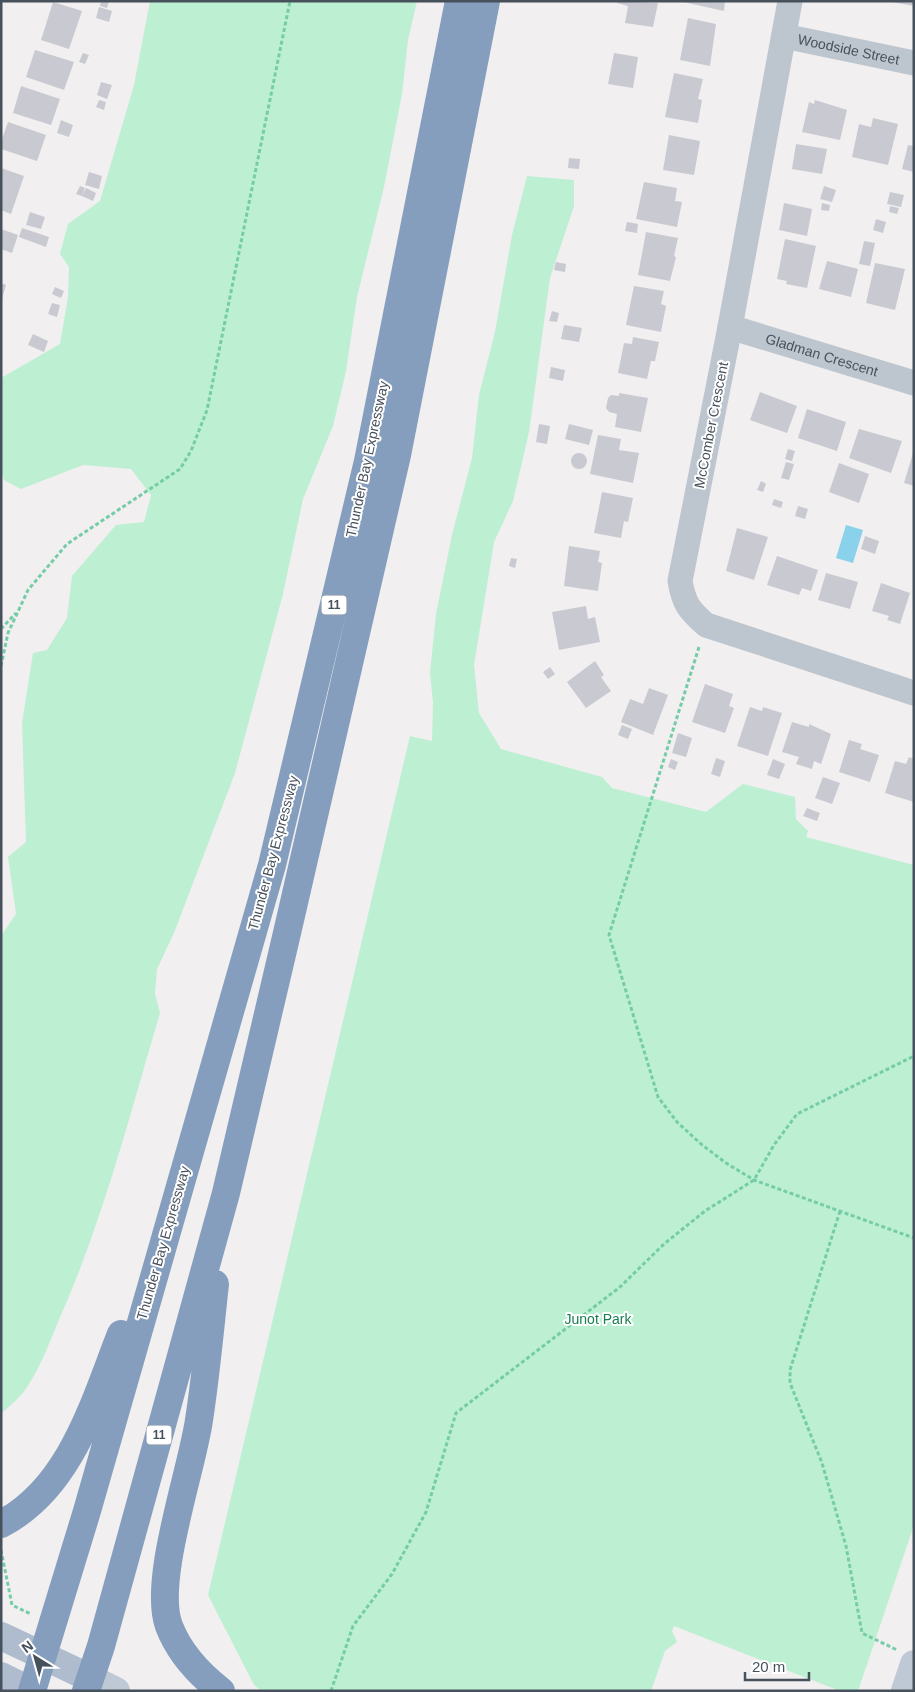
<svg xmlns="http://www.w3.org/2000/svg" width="915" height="1692" font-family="Helvetica,sans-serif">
<rect width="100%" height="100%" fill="#f1efef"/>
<!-- green -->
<path fill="#bdefd3" d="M150 1H417L408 40 402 94 384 187 357 297 346 371 333 426 303 499 283 594 235 773 174 933 157 969 155 994 160 1013C130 1114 104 1217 61 1315 51 1338 42 1365 27 1387 21 1397 10 1405 1 1414V936L16 914 8 857 26 842 22 723 33 653 47 650 67 618 72 576 116 525 144 522 151 495 131 469 83 465 21 489 4 480 1 468V378L60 344 68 297 69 267 60 254 68 224 100 201 134 85Z
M527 176 574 180V206L550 278 529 432 513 501 494 542 474 665 479 713 501 749 602 777 612 788 706 812 743 784 795 797 796 819 808 831 806 837 914 865V1525L858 1691H840L674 1626 672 1631 677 1642 665 1651 651 1691H262L254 1685 208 1595 410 736 432 741 433 703 430 673 436 614 452 535 472 458 479 395 495 332 512 235Z"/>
<!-- water -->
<path fill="#8ad2ec" d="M846 525 863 530 853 563 836 558Z"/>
<!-- building -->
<path fill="#c9cad1" d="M101 1H109L107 8 100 6Z
M617 1 658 3 653 27 625 23 628 6 617 3Z
M679 1H725L724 11Z
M892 1H914V6L892 2Z
M53 2 82 11 69 49 41 40Z
M99 7 112 11 109 22 96 18Z
M688 18 716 24 710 66 680 60Z
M35 50 74 62 64 90 26 77Z
M83 53 89 55 85 64 79 62Z
M614 53 638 57 633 88 608 84Z
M674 73 703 79 698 99 702 100 698 123 665 117Z
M101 82 112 85 107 99 97 95Z
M21 86 60 99 51 125 13 113Z
M99 100 106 102 104 110 96 107Z
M815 100 847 110 840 140 802 132 809 102 814 104Z
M873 118 898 124 888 165 852 157 859 124 871 127Z
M61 120 73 125 69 137 57 133Z
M8 122 46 135 37 161 1 149V142Z
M669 135 700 141 694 175 663 170Z
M796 144 827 149 822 174 792 169Z
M908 145 914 146V172L902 169Z
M569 158 580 159 579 169 568 168Z
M1 168 24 176 11 214 1 210Z
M89 172 102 176 99 189 85 185Z
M644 182 677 188 675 201 682 202 677 227 636 219Z
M80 186 85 188 82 196 76 194Z
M824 186 836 190 832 202 820 199Z
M86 188 96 193 93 201 82 196Z
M890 192 904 195 901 207 887 204Z
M784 203 812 209 807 236 779 230Z
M822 203 830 205 829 211 821 210Z
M890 206 899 208 897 214 889 212Z
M30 212 45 217 41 229 26 225Z
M876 219 886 222 883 233 873 230Z
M627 222 638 224 637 233 625 231Z
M22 228 49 237 46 247 19 237Z
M1 229 18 235 12 253 1 249Z
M646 232 678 238 674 256 676 257 670 281 638 275Z
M785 239 816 246 807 288 786 284 787 281 777 279Z
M864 241 875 243 870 266 859 264Z
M827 261 858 269 851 297 819 289Z
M556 262 566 264 565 272 554 270Z
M875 263 905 269 895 310 866 303Z
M1 283 6 285 2 299 1 298Z
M634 286 664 291 661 304 666 306 661 332 626 325Z
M55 287 64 291 61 298 52 294Z
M52 303 60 305 57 317 48 314Z
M552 311 559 313 557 322 549 321Z
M564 325 582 328 579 342 561 339Z
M33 334 48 341 44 352 28 345Z
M633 337 659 342 655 361H651L647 379 618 373 624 343 632 344Z
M551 367 565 370 563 381 549 378Z
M760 392 797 406 787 433 750 420Z
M619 393 648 398 641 432 615 427 617 414 609 412 606 408 608 398 611 395 619 396Z
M807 409 846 422 837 451 798 438Z
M539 424 550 426 547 444 536 442Z
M569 424 593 430 589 445 565 439Z
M859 429 902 441 891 473 849 458Z
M598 435 621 439 619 450 639 453 633 483 590 474Z
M788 449 795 451 792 461 785 459Z
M913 453H914V486L904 483Z
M571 461a8 8 0 1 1 16 0a8 8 0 1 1-16 0Z
M786 462 794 464 789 480 781 478Z
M839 463 869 474 859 503 829 492Z
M761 481 766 484 763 492 757 490Z
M602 492 633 498 628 522 624 521 621 538 594 533Z
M774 499 783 502 781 508 772 505Z
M798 506 808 509 805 519 795 516Z
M737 528 768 537 754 580 726 571Z
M865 536 879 541 875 554 861 549Z
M569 546 600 551 598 562 602 563 598 591 564 586Z
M777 556 818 570 811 591 802 588 799 595 767 585Z
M511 558 517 559 515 568 509 566Z
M826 573 858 582 850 609 818 600Z
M881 583 910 593 900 624 887 620 889 616 872 611Z
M586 606 588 619 595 617 600 642 559 650 552 612Z
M595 661 604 675 601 677 611 691 586 708 567 682Z
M550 667 555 674 548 679 543 672Z
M705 684 733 694 729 706 734 708 725 733 692 722Z
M649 688 668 695 653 735 621 722 630 699 643 704Z
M750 707 762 711 763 707 782 713 768 756 737 746Z
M792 722 809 727V724L831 734 821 764 814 761 812 769 796 764 799 757 782 752Z
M622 725 632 729 628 739 618 735Z
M678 733 692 738 686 757 672 753Z
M849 740 862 744 860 749 879 755 870 782 839 772Z
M909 757 914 759V802L885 793 895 761 906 764Z
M716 758 725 761 720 777 711 774Z
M671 759 678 762 675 770 668 767Z
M773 759 785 764 779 779 767 775Z
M823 777 840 783 832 804 815 798Z
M807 808 820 813 817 821 803 816Z"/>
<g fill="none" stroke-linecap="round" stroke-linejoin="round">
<!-- path -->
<path stroke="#75cda7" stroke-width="3" stroke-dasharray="4 2.5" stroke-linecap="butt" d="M1 629 16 613
M699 647 609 935 658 1097 677 1122 701 1144 726 1163 754 1180 914 1238
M1 666 8 633 28 590 67 544 180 469 191 451 207 410 290 1
M840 1211 790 1370V1383L822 1463 846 1546 862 1633 897 1650
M1 1550 12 1605 31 1614
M331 1691 353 1626 392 1574 426 1512 456 1413 620 1287 664 1244 705 1211 754 1180 774 1145 797 1114 914 1056"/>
<!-- street -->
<g stroke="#bdc5ce" stroke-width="25">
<path d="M790 1 730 327 680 581C684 604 689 610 706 625L914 693"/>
<path id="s1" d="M784 36 914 63"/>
<path id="s2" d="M730 327 914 383"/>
</g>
<!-- secondary -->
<path stroke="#bfc9d6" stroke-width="28" d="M90 1678 116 1691
M905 1691 914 1664"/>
<!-- primary -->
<path stroke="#aebcce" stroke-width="28" d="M1 1636 90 1678
M1 1676 31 1691"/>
<!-- highway -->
<path stroke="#869ebe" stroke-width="28" d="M215 1284C210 1329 206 1375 199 1420 192 1470 152 1581 169 1626 179 1652 199 1674 221 1691
M1 1524C71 1488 94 1402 121 1334
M32 1691 87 1511 272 865 368 461 459 1
M86 1691 101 1646 226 1193 287 933 397 455 486 1"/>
</g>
<g text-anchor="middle" stroke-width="4" stroke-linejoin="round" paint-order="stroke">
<!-- shield labels -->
<g fill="#fff" stroke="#7e858d" stroke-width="1">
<rect x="321.5" y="595.5" width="25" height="19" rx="4"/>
<rect x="146.5" y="1425.5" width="25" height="19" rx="4"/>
</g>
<g font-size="12" font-weight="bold" fill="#47515c">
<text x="334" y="609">11</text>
<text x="159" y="1439">11</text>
</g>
<!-- street labels -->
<g font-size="14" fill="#47515c" stroke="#fff">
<text dy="5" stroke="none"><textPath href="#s1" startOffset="66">Woodside Street</textPath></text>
<text dy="5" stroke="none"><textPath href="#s2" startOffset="96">Gladman Crescent</textPath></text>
<text transform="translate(711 425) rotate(-79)" y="5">McComber Crescent</text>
<text transform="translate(367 459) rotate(-78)" y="5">Thunder Bay Expressway</text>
<text transform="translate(273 853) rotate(-75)" y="5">Thunder Bay Expressway</text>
<text transform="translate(163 1243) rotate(-74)" y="5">Thunder Bay Expressway</text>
</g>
<!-- park labels -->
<g font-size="14" fill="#177e51" stroke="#fff">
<text x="598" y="1324">Junot Park</text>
</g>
</g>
<!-- border -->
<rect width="915" height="1692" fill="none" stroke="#47515c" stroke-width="5"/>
<!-- north arrow -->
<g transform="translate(35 1657) rotate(323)" stroke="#ffffff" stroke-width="4" paint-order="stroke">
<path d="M0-4L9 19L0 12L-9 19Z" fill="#47515c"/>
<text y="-8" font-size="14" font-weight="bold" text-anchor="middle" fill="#47515c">N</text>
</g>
<!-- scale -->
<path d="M745 1672v8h64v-8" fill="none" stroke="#47515c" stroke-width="2.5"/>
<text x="752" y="1672" font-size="15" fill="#47515c" stroke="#ffffff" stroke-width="4" paint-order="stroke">20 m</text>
</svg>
